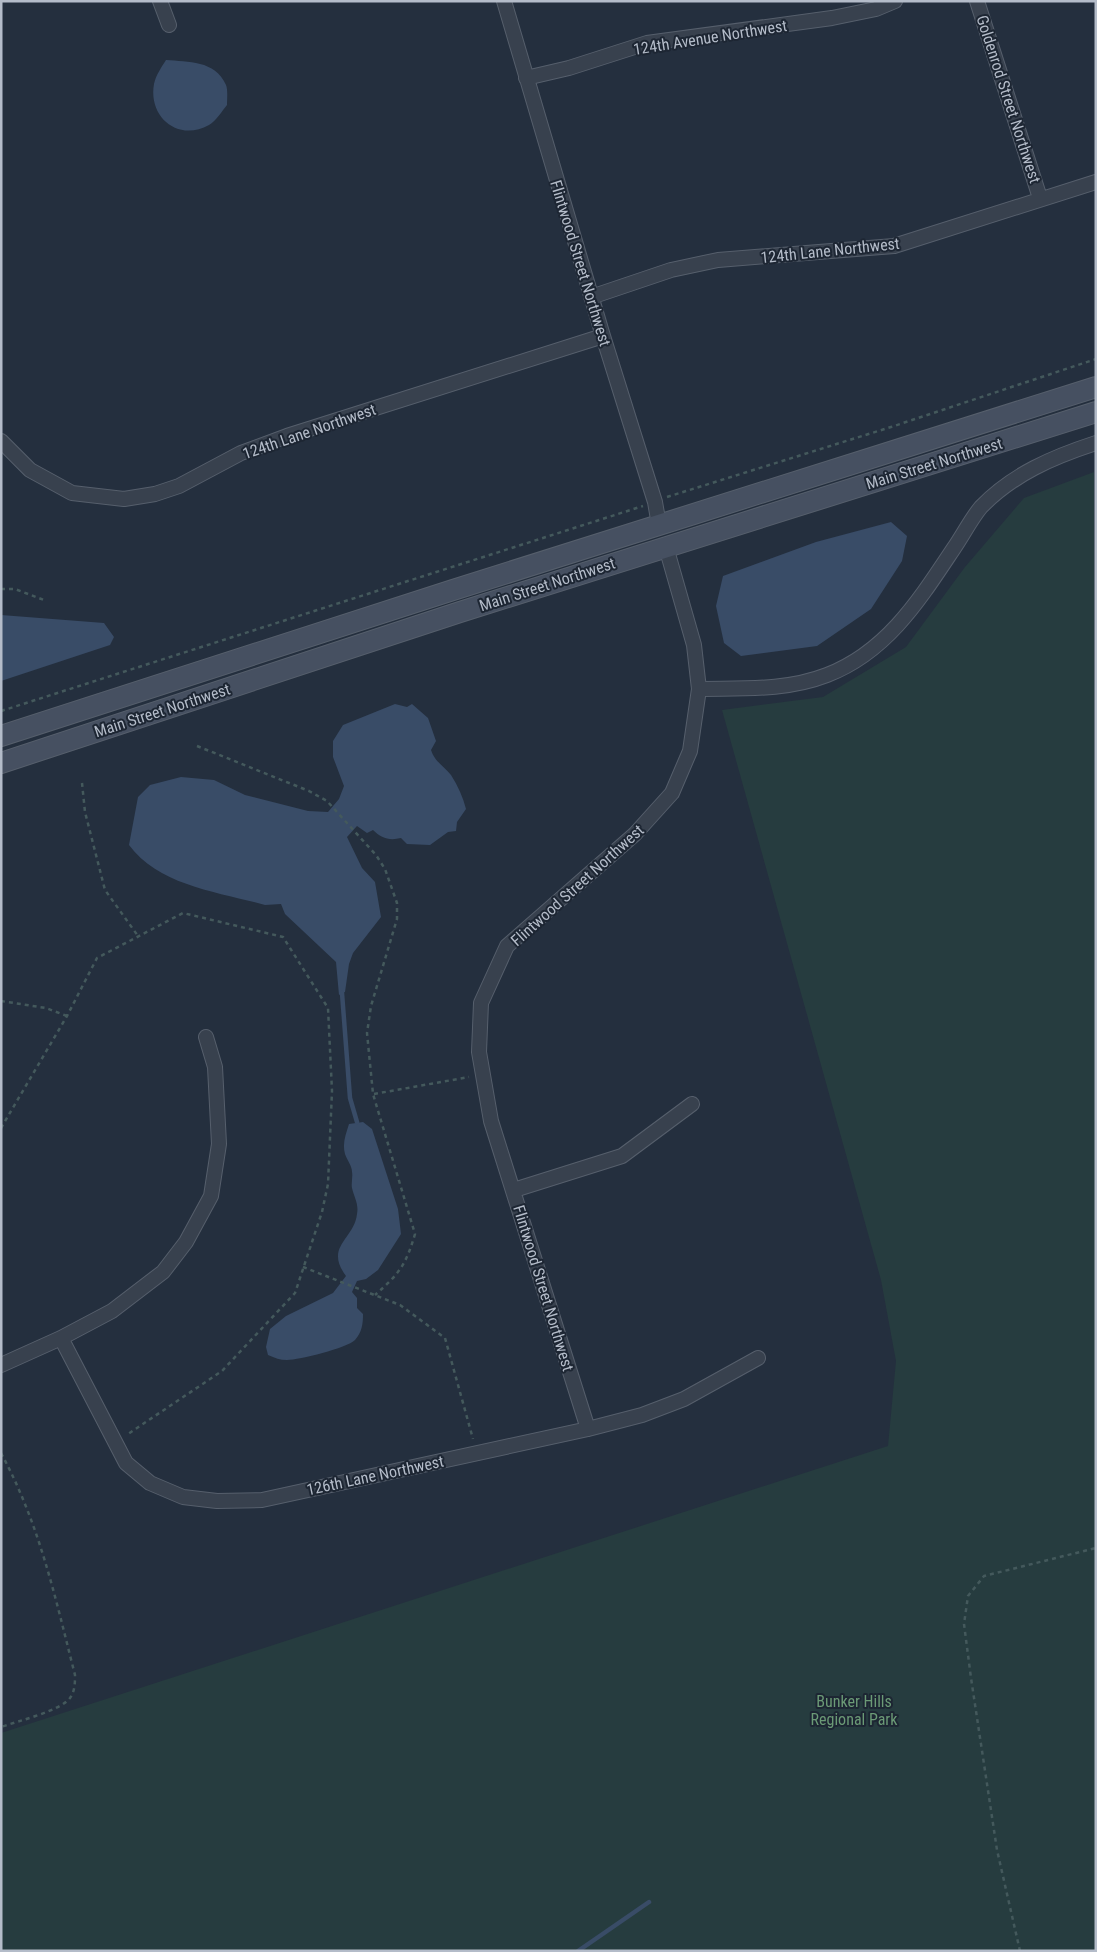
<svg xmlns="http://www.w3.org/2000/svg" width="1097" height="1952" font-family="'Roboto Condensed',sans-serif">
<rect width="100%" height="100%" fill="#242f3e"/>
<!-- green -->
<path fill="#263c3f" d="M1094 472 1096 1951H1V1733L888 1446 896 1361 881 1280 722 710 823 697 906 647 965 567 1024 498Z"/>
<!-- water -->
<path fill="#394c67" d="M166 60C188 62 215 60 226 85 228 90 227 99 227 105 222 111 216 121 209 125 178 142 148 117 154 84 156 75 161 68 166 60Z
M891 522 907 536 902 561 871 609 817 646 741 656 724 643 716 606 723 576 816 542Z
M1 615 104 623 114 637 110 645 1 681Z
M395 704 407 707 412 704 428 718 436 741 431 750C435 762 443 765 451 775 458 786 463 797 466 809L457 822 456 831 448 832 430 845 407 844 401 838C389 841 381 838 373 830L367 833 357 826 347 837 362 868 375 882 381 917 353 953 349 964 345 992 339 995 336 962 285 914 281 904 265 905C219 892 159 886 129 845L138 797 150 785 181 777 214 780 245 795 308 811 328 812 339 799 344 786 333 757V741L343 725Z
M363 1122 372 1129 398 1209 401 1234 378 1270 366 1279 357 1281 352 1292 357 1298V1308L363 1314C363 1324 362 1332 355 1340 347 1348 299 1360 287 1360 280 1360 275 1358 268 1355L266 1347 270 1329 286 1316 333 1293 346 1276C324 1246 354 1240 357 1214 359 1204 354 1197 352 1188 351 1183 353 1177 352 1172 352 1166 347 1160 345 1154 342 1143 346 1134 349 1124Z"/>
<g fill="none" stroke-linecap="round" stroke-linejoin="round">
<!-- stream -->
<path stroke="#394c67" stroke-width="4.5" d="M342 993 350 1098 357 1122
M578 1951 649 1902"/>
<!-- street casing -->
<g stroke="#565f6c" stroke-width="16">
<path id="street" d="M160 1 169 25
M504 1 603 336 655 502 659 525
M977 1 1040 198
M526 78 569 68 647 43 832 18 876 9 895 1
M591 297 671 270 718 260 894 246 1096 182
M1 441 30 470 72 493 124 499 155 494 179 486 241 453 287 436 603 336
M699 689C742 688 786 691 827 675 887 652 920 599 954 548 963 535 971 519 981 507 1013 474 1053 457 1096 443
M514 1190 622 1156 692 1104
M61 1338 126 1463 150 1483 183 1497 217 1501 262 1500 588 1429 642 1415 684 1399 758 1358
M1 1365 61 1338 112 1311 163 1272 186 1242 211 1196 219 1144 215 1067 206 1037
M588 1429 491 1121 479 1052 481 1003 507 946 635 834 672 793 690 751 699 689 694 645 666 547"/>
</g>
<!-- secondary casing -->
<g stroke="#565f6c" stroke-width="22">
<path id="secondary" d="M1 736 453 590 1096 387
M1 763 460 612 1096 412"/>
</g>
<!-- path -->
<path stroke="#44595c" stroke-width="2.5" stroke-dasharray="4 4" stroke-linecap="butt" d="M667 497 891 427 1096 359
M1 589H15L44 600
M1 711 643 506
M197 746 309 791 327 801 376 855 385 869 397 903V919L371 1006 367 1033 373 1094 415 1234C406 1265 399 1274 375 1295
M82 783 85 812 105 890 138 936
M1 1001 46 1008 67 1016
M374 1094 469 1077
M1 1128 67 1016 97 958 183 913 283 937 328 1008 332 1091 328 1184 322 1212 295 1293 222 1371 128 1434
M303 1267 400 1305 445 1338 473 1439
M1 1453C40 1525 55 1597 75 1675 75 1683 75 1691 70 1698 60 1711 18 1721 1 1727
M1020 1951 997 1850 971 1678 964 1624 968 1596 984 1576 1096 1548"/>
<!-- street -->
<use href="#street" stroke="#38414e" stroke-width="14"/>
<!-- secondary -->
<use href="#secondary" stroke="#465061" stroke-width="20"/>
</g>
<g text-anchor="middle" stroke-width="4" stroke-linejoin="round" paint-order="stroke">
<!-- street labels -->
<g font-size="16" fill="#b4bcc9" stroke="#1d2633">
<text transform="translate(710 37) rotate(-9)" y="6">124th Avenue Northwest</text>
<text transform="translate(1009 99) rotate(72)" y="6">Goldenrod Street Northwest</text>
<text transform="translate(830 250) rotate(-6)" y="6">124th Lane Northwest</text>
<text transform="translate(581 263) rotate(73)" y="6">Flintwood Street Northwest</text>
<text transform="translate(309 431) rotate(-19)" y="6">124th Lane Northwest</text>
<text transform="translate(934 463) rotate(-17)" y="6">Main Street Northwest</text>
<text transform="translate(547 584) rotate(-18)" y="6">Main Street Northwest</text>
<text transform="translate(162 710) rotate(-18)" y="6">Main Street Northwest</text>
<text transform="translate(577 885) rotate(-42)" y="6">Flintwood Street Northwest</text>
<text transform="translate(544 1288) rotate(73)" y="6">Flintwood Street Northwest</text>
<text transform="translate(375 1475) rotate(-12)" y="6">126th Lane Northwest</text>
</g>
<!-- park labels -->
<g font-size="16" fill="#6b9a76" stroke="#1d2633">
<text x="854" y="1707">Bunker Hills<tspan x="854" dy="18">Regional Park</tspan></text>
</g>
</g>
<!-- border -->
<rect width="1097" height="1952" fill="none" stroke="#b4bcc9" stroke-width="5"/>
</svg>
